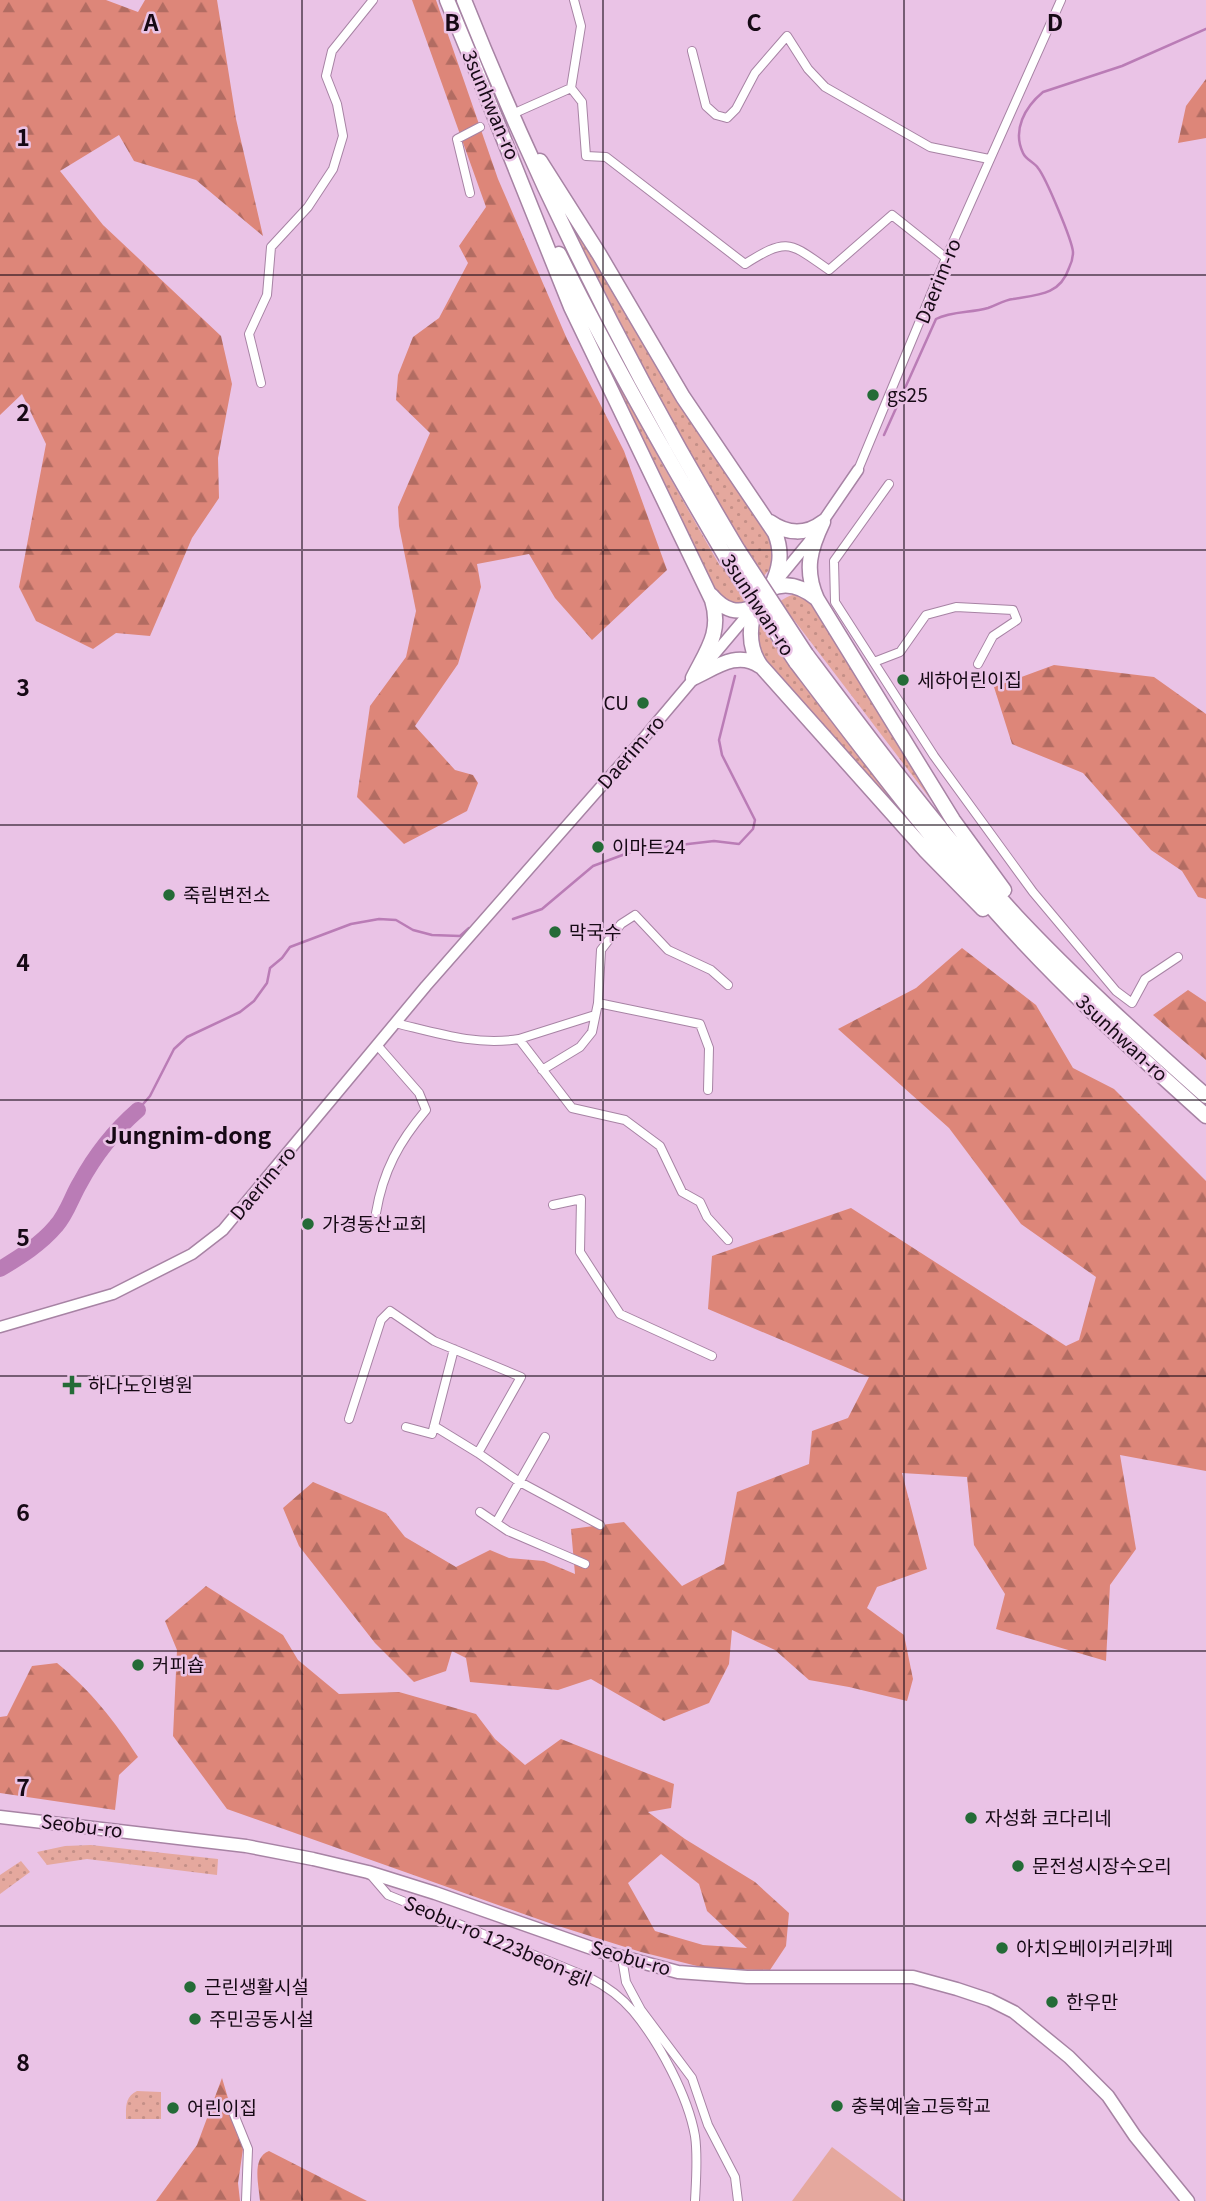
<svg xmlns="http://www.w3.org/2000/svg" width="1206" height="2201" font-family="Georgia,'Noto Sans KR',serif">
<defs>
<pattern id="grass-dots" width="8" height="8" patternUnits="userSpaceOnUse" patternTransform="scale(1.75)"><rect width="8" height="8" fill="#e5a89e"/><path d="M2 2h.1M6 6h.1" fill="none" stroke="#c48f87" stroke-width="1.8" stroke-linecap="round"/></pattern>
<pattern id="forest-firs" width="22" height="20" patternUnits="userSpaceOnUse" patternTransform="scale(1.75)"><rect width="22" height="20" fill="#dd8679"/><path d="M5 1l3.5 6h-7zM16 11l3.5 6h-7z" fill="#b26c62"/></pattern>
</defs>
<rect width="100%" height="100%" fill="#eac3e6"/>
<!-- grass -->
<path fill="url(#grass-dots)" d="M573 221 773 543 772 566 740 606 718 597 701 568 602 363 556 258 661 462 720 566 744 546 693 466 570 223Z
M798 594 814 603 960 838 794 620 771 640 942 859 765 663C761 655 757 646 757 636 757 619 781 595 798 594Z
M91 1845 218 1859 217 1875 87 1859 47 1865 37 1852 65 1846Z
M21 1861 30 1872 0 1894V1875Z
M137 2091 161 2092V2119H126C126 2106 125 2097 137 2091Z"/>
<!-- forest -->
<path fill="url(#forest-firs)" fill-rule="evenodd" d="M0 0H106L138 12 145 0H217L236 119 263 236 196 180 134 161 119 135 60 171 103 225 221 336 232 384 218 458 219 498 192 538 150 636 116 633 93 649 36 621 19 587 46 444 22 394 0 415Z
M412 0H436L498 179 567 339 624 451 667 570 592 640 555 598 529 554 477 564 481 587 458 664 415 726 455 770 473 775 478 783 467 811 404 844 357 797 370 706 406 657 416 611 399 526 398 507 430 433 396 400 398 375 413 337 439 318 468 263 459 246 486 207Z
M1206 79V138L1178 143 1186 106Z
M1054 665 1154 677 1206 714V899L1198 897 1182 871 1151 850 1083 773 1012 744 994 687Z
M962 948 1036 1005 1073 1068 1114 1089 1206 1181V1471L1120 1455 1136 1549 1110 1585 1106 1661 996 1629 1005 1594 974 1545 967 1477 902 1473 927 1569 877 1587 867 1608 904 1635 913 1679 907 1701 849 1687 809 1680 775 1650 732 1630 729 1664 709 1703 664 1721 591 1679 558 1690 470 1682 466 1658 452 1651 446 1671 414 1682 375 1643 299 1546 283 1508 313 1482 386 1513 405 1537 456 1567 490 1550 509 1558 544 1561 575 1574 571 1529 624 1522 682 1586 724 1564 737 1492 809 1464 812 1431 848 1418 869 1377 708 1309 712 1256 851 1208 1066 1346 1079 1340 1096 1277 1021 1224 949 1128 838 1029 916 988Z
M1188 990 1206 1002V1060L1153 1015Z
M206 1586 283 1635 298 1660 339 1694 399 1692 476 1714 495 1739 525 1765 561 1739 674 1784 671 1808 648 1812 685 1839 755 1882 789 1913 786 1946 770 1970 709 1969 641 1952 552 1924 227 1809 173 1736 177 1650 165 1621ZM661 1854 699 1884 707 1911 747 1948 703 1945 655 1931 628 1883Z
M57 1663C91 1691 114 1720 138 1757L119 1775 115 1810 0 1793V1717L7 1716 32 1666Z
M222 2078 243 2149 238 2183 240 2201H156L197 2145Z
M269 2151 367 2201H260C259 2185 251 2158 269 2151Z"/>
<!-- garden -->
<path fill="#e5a89e" d="M832 2147 904 2201H792Z"/>
<g fill="none" stroke-linecap="round" stroke-linejoin="round">
<!-- stream -->
<path stroke="#ba7cb6" stroke-width="2.5" d="M884 435 936 319C952 311 971 313 988 308 997 305 1004 300 1013 299 1038 295 1060 295 1069 268 1071 264 1073 256 1073 252 1072 240 1046 178 1038 168 1034 162 1026 160 1023 153 1012 130 1025 107 1043 92L1122 66 1206 29
M513 919 542 909 593 866 636 850 714 841 739 844 753 829 755 820 722 755 719 740 735 676
M138 1110 150 1096 174 1049 187 1037 240 1012 254 1001 267 983 270 968 282 958 290 947 351 924 379 919 396 920 413 930 432 935 460 936 469 928"/>
<!-- river -->
<path stroke="#ba7cb6" stroke-width="16" d="M0 1269C20 1257 41 1244 56 1226 67 1214 72 1196 80 1183 95 1155 114 1131 138 1110"/>
<!-- minor casing -->
<g stroke="#a783a4" stroke-width="10">
<path id="minor" d="M574 0 581 26 571 88 582 102 586 156 606 157 745 264C788 237 789 242 829 270L892 215 946 258
M692 51 706 106 716 115 727 118 736 109 755 73 787 36 808 69 825 87 930 147 989 159
M517 112 571 88
M470 193 457 139 480 127
M261 383 249 334 267 295 271 247 308 207 333 169 343 136 337 104 326 76 332 51 373 0
M858 470 946 258 1061 0
M889 484 834 561 835 602 934 756 1033 892 1116 991 1132 1003 1145 979 1178 957
M874 662 900 652 926 615 956 607 1013 610 1017 620 993 636 978 664
M598 1003 700 1024 709 1048 708 1090
M395 1023C437 1033 476 1046 519 1039L572 1108 625 1120 660 1146 682 1192 700 1202 707 1217 728 1240
M519 1039 595 1015
M542 1070 580 1047 592 1032 598 1003 601 950 621 924 635 915 668 950 711 970 728 985
M553 1205 581 1199 580 1252 620 1314 712 1356
M376 1213C383 1171 399 1142 426 1110L419 1093 377 1045
M349 1419 381 1320 390 1311 434 1341 521 1377 478 1453 518 1481 600 1525
M434 1426 478 1453
M406 1427 432 1434 454 1349
M480 1512 508 1531 585 1564
M496 1523 545 1437
M370 1874 388 1895 590 1978C606 1986 621 1997 633 2011 659 2042 688 2096 695 2136 698 2156 696 2181 695 2201
M622 1958 626 1982 641 2010 692 2078 708 2125 735 2177 738 2201
M233 2112 248 2149 246 2201"/>
</g>
<!-- tertiary casing -->
<g stroke="#a783a4" stroke-width="13">
<path id="tertiary" d="M775 583 808 543 858 470
M0 1327 113 1294 192 1254 223 1230 426 986 642 740 755 606"/>
</g>
<!-- secondary casing -->
<g stroke="#a783a4" stroke-width="15">
<path id="secondary" d="M0 1817 246 1846 313 1859 368 1872 435 1893 600 1951 678 1972 747 1977H913L957 1989 990 2000 1014 2012 1069 2057 1108 2096 1135 2136 1188 2201"/>
</g>
<!-- trunk casing -->
<g stroke="#a783a4" stroke-width="17">
<path id="trunk" d="M447 0 473 63
M464 0C540 191 632 373 738 550
M470 55 571 307 712 600C722 632 707 650 693 678
M540 161 599 254 683 397 775 533C783 553 780 569 770 589
M559 254C610 358 668 459 727 559
M770 522C787 534 806 535 823 522
M823 522C810 549 804 570 817 599L953 820 1004 890
M770 589C787 581 803 587 817 599
M711 595C724 610 738 616 756 605
M756 605C749 626 748 648 761 666L926 851 983 909
M806 654C873 743 941 834 1016 916 1076 980 1141 1038 1206 1096
M796 662C869 758 942 855 1024 943 1081 1004 1144 1060 1206 1116
M693 678C715 668 737 650 760 666"/>
</g>
<!-- minor -->
<use href="#minor" stroke="#fff" stroke-width="8"/>
<!-- tertiary -->
<use href="#tertiary" stroke="#fff" stroke-width="10"/>
<!-- secondary -->
<use href="#secondary" stroke="#fff" stroke-width="12"/>
<!-- trunk -->
<use href="#trunk" stroke="#fff" stroke-width="14"/>
<!-- trunk-bridge casing -->
<g stroke="#a783a4" stroke-width="17" stroke-linecap="butt">
<path id="trunk-bridge" d="M738 550 806 654
M727 559 796 662"/>
</g>
<!-- trunk-bridge -->
<use href="#trunk-bridge" stroke="#fff" stroke-width="14"/>
</g>
<!-- grid -->
<path fill="none" stroke="#160915" stroke-width="2" stroke-opacity="0.55" d="M302 0V2201M603 0V2201M904 0V2201M0 275H1206M0 550H1206M0 825H1206M0 1100H1206M0 1376H1206M0 1651H1206M0 1926H1206"/>
<!-- markers -->
<g fill="#246b37" stroke="#eac3e6" stroke-width="2.5">
<circle cx="873" cy="395" r="7"/>
<circle cx="903" cy="680" r="7"/>
<circle cx="643" cy="703" r="7"/>
<circle cx="598" cy="847" r="7"/>
<circle cx="169" cy="895" r="7"/>
<circle cx="555" cy="932" r="7"/>
<circle cx="308" cy="1224" r="7"/>
<path d="M68.5 1374.5h7v7h7v7h-7v7h-7v-7h-7v-7h7z"/>
<circle cx="138" cy="1665" r="7"/>
<circle cx="971" cy="1818" r="7"/>
<circle cx="1018" cy="1866" r="7"/>
<circle cx="1002" cy="1948" r="7"/>
<circle cx="190" cy="1987" r="7"/>
<circle cx="1052" cy="2002" r="7"/>
<circle cx="195" cy="2019" r="7"/>
<circle cx="837" cy="2106" r="7"/>
<circle cx="173" cy="2108" r="7"/>
</g>
<g text-anchor="middle" stroke-width="5" stroke-linejoin="round" paint-order="stroke">
<!-- street labels -->
<g font-size="19" fill="#160915" stroke="#eac3e6">
<text transform="translate(491 105) rotate(67)" y="7">3sunhwan-ro</text>
<text transform="translate(938 281) rotate(-68)" y="7">Daerim-ro</text>
<text transform="translate(758 605) rotate(57)" y="7">3sunhwan-ro</text>
<text transform="translate(631 752) rotate(-49)" y="7">Daerim-ro</text>
<text transform="translate(1122 1038) rotate(43)" y="7">3sunhwan-ro</text>
<text transform="translate(263 1183) rotate(-50)" y="7">Daerim-ro</text>
<text transform="translate(82 1826) rotate(7)" y="7">Seobu-ro</text>
<text transform="translate(498 1941) rotate(23)" y="7">Seobu-ro 1223beon-gil</text>
<text transform="translate(631 1958) rotate(16)" y="7">Seobu-ro</text>
</g>
<!-- poi labels -->
<g font-size="19" fill="#160915" stroke="#eac3e6" text-anchor="start">
<text x="887" y="402">gs25</text>
<text x="917" y="687">세하어린이집</text>
<text x="629" y="710" text-anchor="end">CU</text>
<text x="612" y="854">이마트24</text>
<text x="183" y="902">죽림변전소</text>
<text x="569" y="939">막국수</text>
<text x="322" y="1231">가경동산교회</text>
<text x="88" y="1392">하나노인병원</text>
<text x="152" y="1672">커피숍</text>
<text x="985" y="1825">자성화 코다리네</text>
<text x="1032" y="1873">문전성시장수오리</text>
<text x="1016" y="1955">아치오베이커리카페</text>
<text x="204" y="1994">근린생활시설</text>
<text x="1066" y="2009">한우만</text>
<text x="209" y="2026">주민공동시설</text>
<text x="851" y="2113">충북예술고등학교</text>
<text x="187" y="2115">어린이집</text>
</g>
<!-- quarter labels -->
<g font-size="23" font-weight="bold" fill="#160915" stroke="#eac3e6">
<text x="188" y="1144">Jungnim-dong</text>
</g>
</g>
<g font-size="23" text-anchor="middle" font-weight="bold" fill="#160915" stroke="#eac3e6" stroke-width="5" stroke-linejoin="round" paint-order="stroke">
<text x="151" y="31">A</text>
<text x="452" y="31">B</text>
<text x="754" y="31">C</text>
<text x="1055" y="31">D</text>
<text x="23" y="146">1</text>
<text x="23" y="421">2</text>
<text x="23" y="696">3</text>
<text x="23" y="971">4</text>
<text x="23" y="1246">5</text>
<text x="23" y="1521">6</text>
<text x="23" y="1796">7</text>
<text x="23" y="2071">8</text>
</g>
</svg>
